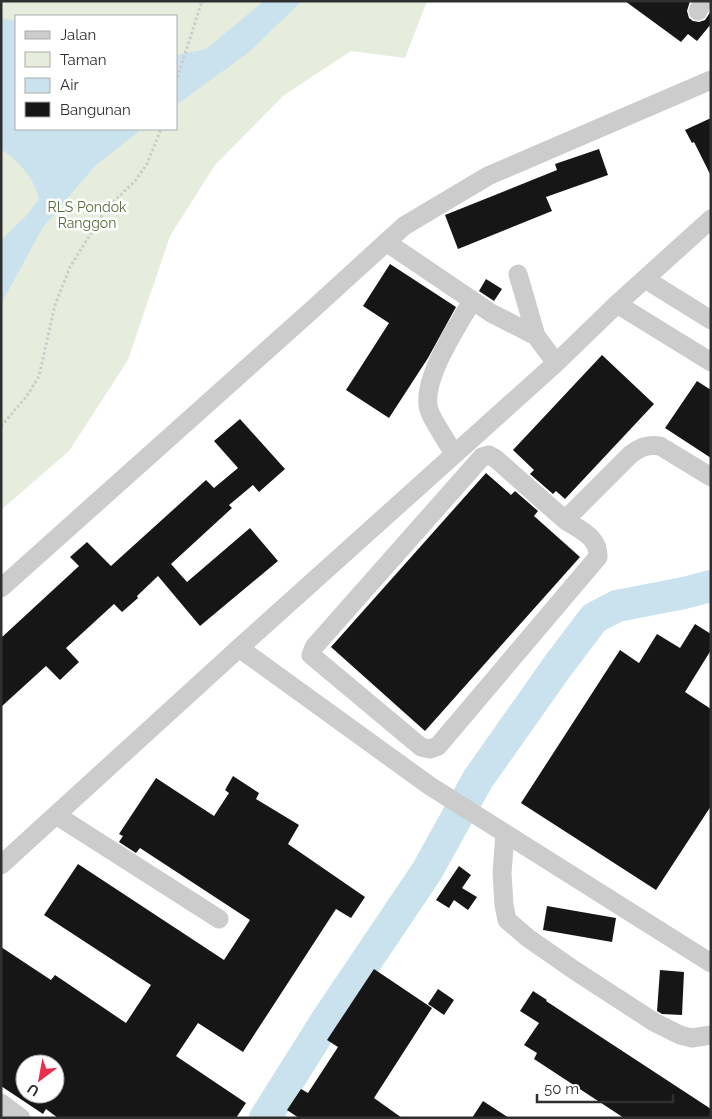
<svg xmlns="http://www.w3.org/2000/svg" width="712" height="1119" font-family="Raleway,sans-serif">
<rect width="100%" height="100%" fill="#fff"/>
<!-- green -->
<path fill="#e7eddd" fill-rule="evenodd" d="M1 1H427L405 58 351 51 283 96 215 165 170 236 128 360 69 451 1 510ZM16 16H176V129H16Z"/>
<!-- water -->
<path fill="#c9e2ed" d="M264 1H302L248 53 176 105V55L206 49Z
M1 18 16 21V129H142L95 166 43 227 1 304V242L6 235 26 216 39 199C34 177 19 162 1 149Z"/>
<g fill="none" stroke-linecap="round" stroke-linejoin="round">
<!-- river -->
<path stroke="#c9e2ed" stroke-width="32" d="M265 1118 326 1021 427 871 478 779 557 667 594 618 617 606 684 593 711 586"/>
</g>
<!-- building -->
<path fill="#161616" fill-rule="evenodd" d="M625 1H690L687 11 689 18 693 21 699 22 705 20 711 11V24L697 41 688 34 681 42Z
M711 118V176L694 142 692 143 685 130Z
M599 149 608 175 546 197 552 211 458 249 445 215 557 170 555 164Z
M390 264 456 307 428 358 389 418 346 390 389 323 363 306Z
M486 279 502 289 494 301 479 291Z
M602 355 654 404 565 499 556 491 553 494 530 474 534 470 513 450Z
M697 381 711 390V458L665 428Z
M240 419 285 469 259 492 253 485 229 505 232 508 171 564 187 582 250 528 278 561 200 626 158 576 137 596 138 598 122 612 114 604 66 648 79 662 60 680 46 666 1 707V638L79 566 70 557 87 542 111 566 206 480 214 488 238 468 214 441Z
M486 473 511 495 515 491 538 511 534 516 580 557 425 731 331 647Z
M695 624 711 634V650L685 692 711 709V806L656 890 521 803 620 650 639 663 657 634 680 648Z
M233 776 259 793 256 799 299 825 288 844 365 897 351 918 336 909 243 1052 198 1023 176 1056 246 1103 236 1118H58L46 1109 43 1114 1 1086V947L51 980 55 975 126 1023 151 985 44 915 78 864 224 960 250 920 140 848 136 853 119 842 123 836 119 834 156 778 214 816 229 793 225 790ZM25 1064H55V1094H25Z
M459 866 471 875 462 888 477 897 468 910 454 900 449 908 436 900Z
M547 906 616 918 612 942 543 930Z
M374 969 432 1008 374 1098 402 1118H299L287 1110 301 1089 308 1093 338 1047 327 1040Z
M660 970 684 972 682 1015 662 1014 657 1011Z
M438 989 454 1000 444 1015 428 1004Z
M533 991 547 1000 546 1001 711 1109V1118H624L534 1059 537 1053 524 1045 539 1023 520 1011Z
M483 1101 509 1118H472Z"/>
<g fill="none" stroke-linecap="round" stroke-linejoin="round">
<!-- path -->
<path stroke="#ccc" stroke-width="3" stroke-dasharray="2.5 2.5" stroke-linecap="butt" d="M176 82 202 1
M1 426 27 396 39 376 55 305 70 267 106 209 135 181 147 164 161 129"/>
<!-- minor -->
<path stroke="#ccc" stroke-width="19" d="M698 11 703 1
M386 242 491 313 536 336 556 363
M518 274 536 336
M645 279 711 320
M617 304 711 362
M454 454C448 443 432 420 429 410 420 381 458 326 472 301
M565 520C580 530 599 537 598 557L438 746 430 749 421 747 311 655 314 647 482 457 489 455 496 459 565 520 631 454C641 447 648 444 660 446L711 477
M1 588 313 309 404 226 488 176 711 80
M239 648 430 786 711 963
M56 815 219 919
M505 834 502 873 504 905 507 920 528 938 574 970 654 1022 680 1035 692 1038 711 1035
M1 865 239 648 556 363 617 304 711 219
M1 1103 21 1118"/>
</g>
<g text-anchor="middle" stroke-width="5" stroke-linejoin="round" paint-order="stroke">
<!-- park labels -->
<g font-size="14" fill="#576c3b" stroke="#fff">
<text x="87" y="212">RLS Pondok<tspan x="87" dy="16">Ranggon</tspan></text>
</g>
</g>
<!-- border -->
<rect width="712" height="1119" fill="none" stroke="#2f2f2f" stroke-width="5"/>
<!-- legend -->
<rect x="15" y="15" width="162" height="115" fill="#ffffff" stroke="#acacac"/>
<rect x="25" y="31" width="25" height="8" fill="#cccccc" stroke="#acacac"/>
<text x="60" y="40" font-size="15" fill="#2f2f2f">Jalan</text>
<rect x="25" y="52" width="25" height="15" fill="#e7eddd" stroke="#acacac"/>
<text x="60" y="65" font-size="15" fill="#2f2f2f">Taman</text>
<rect x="25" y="78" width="25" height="15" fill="#c9e2ed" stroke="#acacac"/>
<text x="60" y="90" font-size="15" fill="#2f2f2f">Air</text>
<rect x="25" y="102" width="25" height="15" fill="#161616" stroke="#acacac"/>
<text x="60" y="115" font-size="15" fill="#2f2f2f">Bangunan</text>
<!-- north arrow -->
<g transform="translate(40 1079) rotate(212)"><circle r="24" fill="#ffffff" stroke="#acacac"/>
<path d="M0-4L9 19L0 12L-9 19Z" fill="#ea2e4d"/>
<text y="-8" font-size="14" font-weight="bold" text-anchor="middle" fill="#2f2f2f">U</text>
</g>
<!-- scale -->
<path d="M537 1094v8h136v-8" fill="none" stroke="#2f2f2f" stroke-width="2.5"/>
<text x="544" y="1094" font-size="15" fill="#2f2f2f" stroke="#ffffff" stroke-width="4" paint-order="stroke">50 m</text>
</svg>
